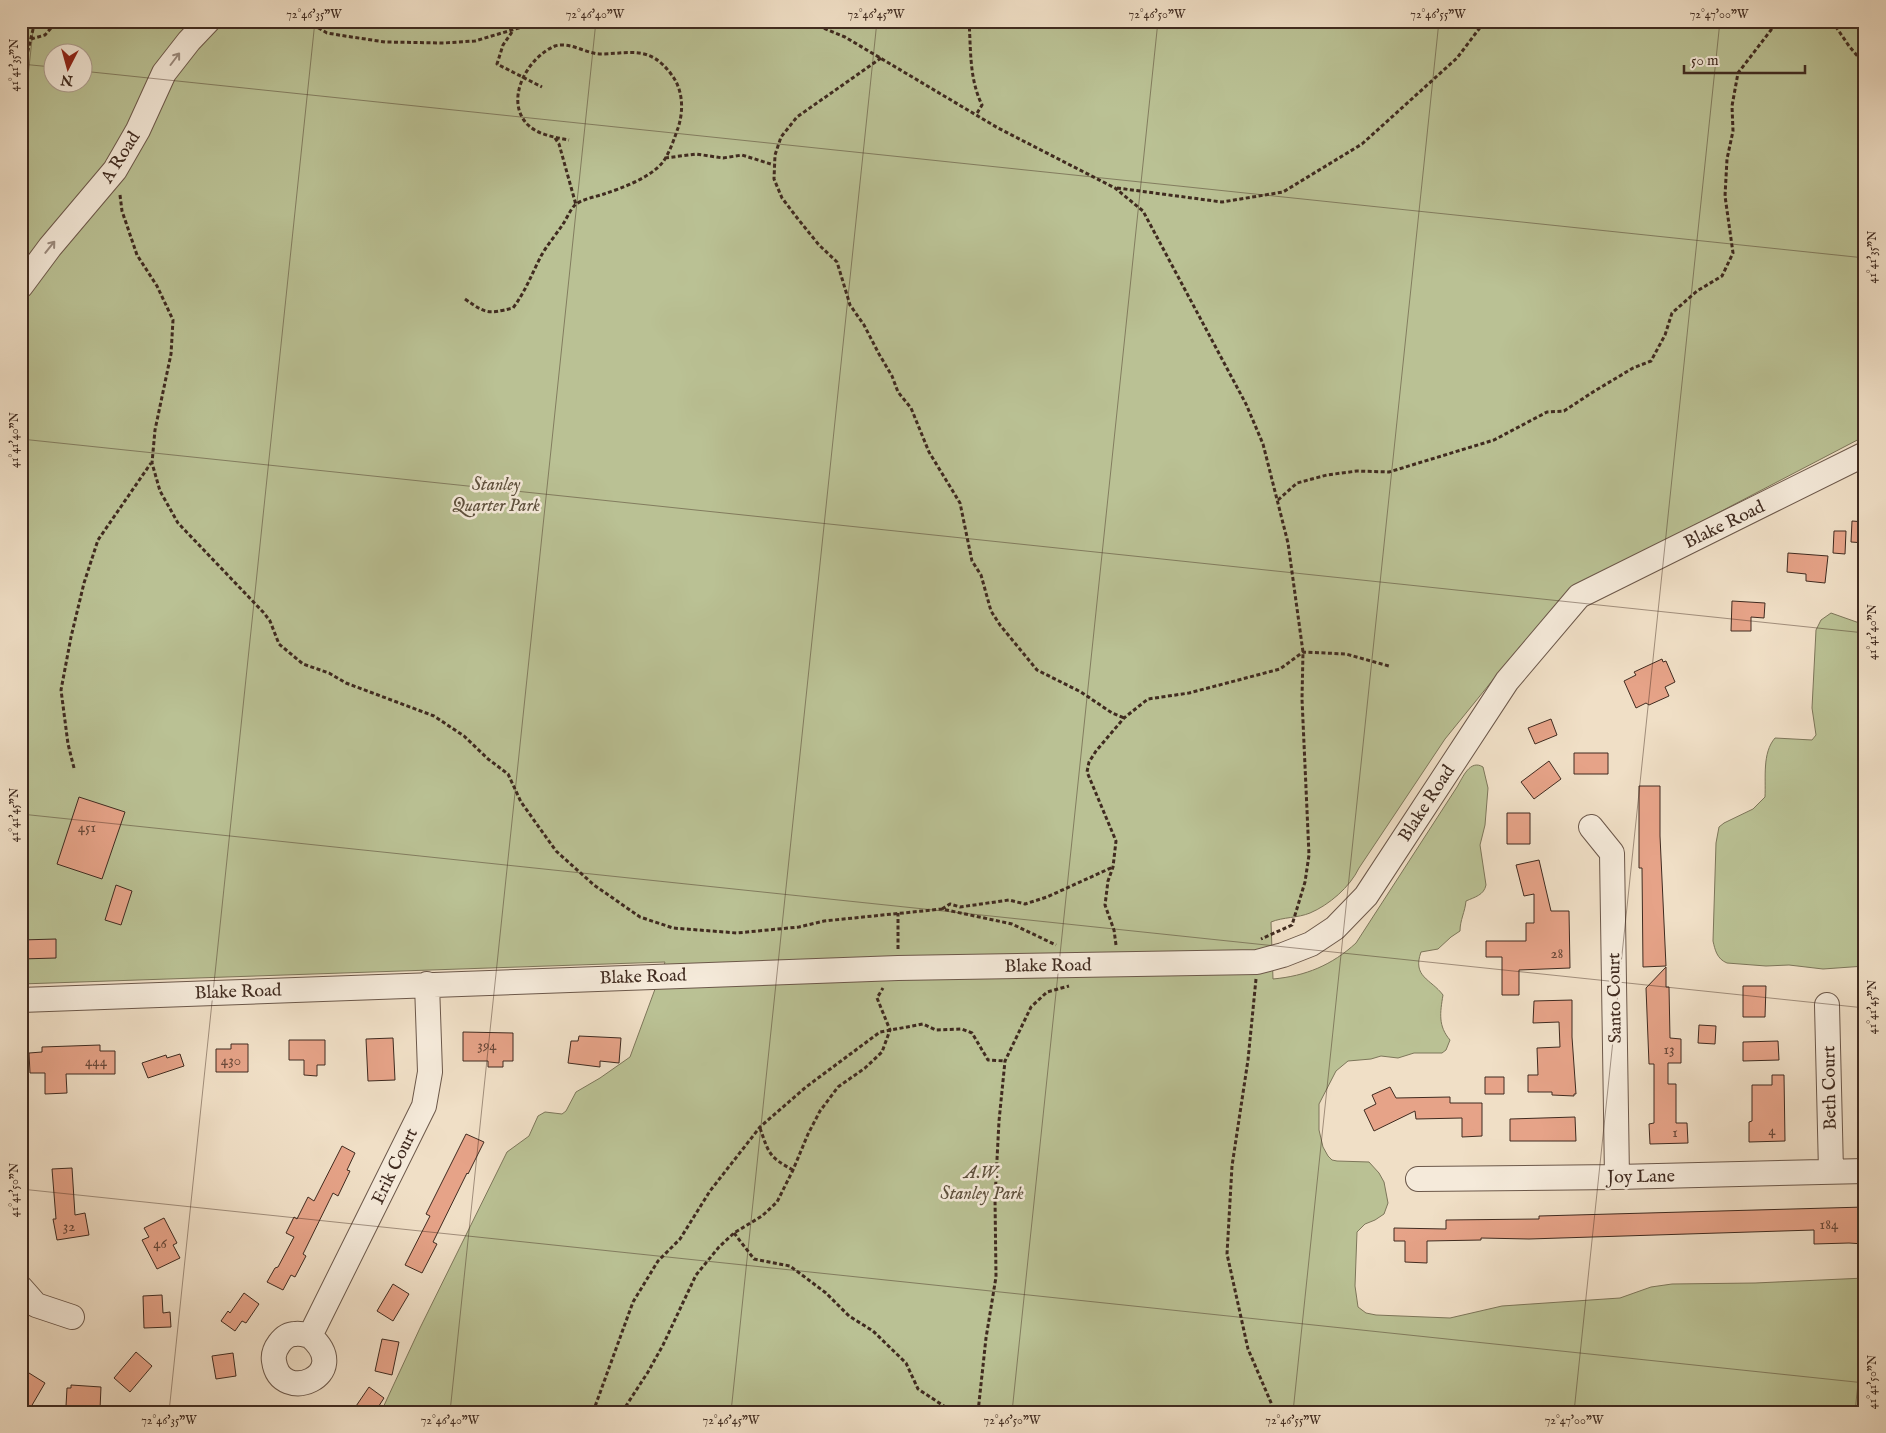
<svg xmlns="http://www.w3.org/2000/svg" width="1886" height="1433" font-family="'IM FELL English',serif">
<rect width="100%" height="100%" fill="#f0dfc6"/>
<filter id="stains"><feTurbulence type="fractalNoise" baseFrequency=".004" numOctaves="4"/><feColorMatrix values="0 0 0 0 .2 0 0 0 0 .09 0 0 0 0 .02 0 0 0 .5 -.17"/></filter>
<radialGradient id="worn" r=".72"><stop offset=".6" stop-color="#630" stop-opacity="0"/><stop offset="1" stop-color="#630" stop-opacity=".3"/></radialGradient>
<!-- green -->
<path fill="#bac194" stroke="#7d765a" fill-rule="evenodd" d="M21 21H1865V436L1624 562 1565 598 1522 644 1445 739 1359 868C1350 887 1329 905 1310 913 1298 918 1283 917 1271 922L1273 979C1306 976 1332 965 1356 943L1457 787C1463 777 1470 759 1483 767L1488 788 1485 825 1480 845 1486 885C1484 895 1475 897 1466 901 1465 912 1460 920 1460 931L1451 937 1438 949 1421 952C1412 977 1431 979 1443 995 1440 1013 1438 1026 1450 1040L1446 1050 1442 1053H1414L1398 1058 1381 1056 1371 1059 1348 1061 1336 1071 1319 1104V1130L1323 1147 1328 1156 1332 1160 1337 1161 1369 1162 1379 1173 1384 1182 1388 1203 1384 1214 1375 1220 1365 1224 1357 1232 1355 1286 1358 1307 1366 1313 1376 1315 1450 1318 1502 1306 1620 1298 1651 1287 1672 1284 1755 1283 1865 1278V1412H381L420 1328 507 1152 529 1136 538 1116 545 1112 562 1114 566 1111 576 1092 600 1078 630 1057 665 962 21 984ZM52 52H82V82H52Z
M1831 613 1865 625V966L1823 969 1789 965 1766 966 1727 963C1717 959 1715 950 1713 941L1716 843 1719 827 1724 823 1753 809 1765 797C1766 778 1762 753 1775 738L1812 740 1816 735 1812 708 1816 630 1821 620Z"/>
<!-- building -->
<path fill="#e6a388" stroke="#402b20" d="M1852 521 1865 522V543L1851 542Z
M1834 531H1846L1845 554 1833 553Z
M1788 553 1828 556 1825 583 1806 581V574L1787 572Z
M1732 601 1765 603 1764 618 1751 617V631H1731Z
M1662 659 1663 662 1666 661 1675 682 1665 687 1669 696 1649 705 1646 703 1636 708 1624 681 1636 675 1634 672Z
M1551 719 1557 735 1535 744 1528 728Z
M1574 753H1608V774H1574Z
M1549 761 1561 779 1534 799 1521 782Z
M1639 786H1660V836L1666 966 1643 967 1642 868H1639Z
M79 797 125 812 102 879 57 864Z
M1507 813H1530V844H1507Z
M1539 860 1551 911H1569L1570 968 1519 970V995H1502V957H1486V941H1526V923H1534V894L1524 896 1516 865Z
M116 885 132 891 121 925 105 920Z
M56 939V958L21 959V940Z
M1666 967V987H1669L1670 1038 1681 1039V1063H1668V1084H1676V1123H1687L1688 1143 1650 1144 1649 1124 1654 1123V1064H1649L1646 988Z
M1743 986H1766L1765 1017H1743Z
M1572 1000V1037L1576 1094H1574V1096L1552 1095V1092H1528V1075H1538L1537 1048 1560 1047 1559 1022 1533 1023 1534 1001Z
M1699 1025 1716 1026 1715 1044 1698 1043Z
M463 1032 513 1033V1061H503V1067H488V1061H463Z
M579 1036 621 1038 619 1063 600 1061V1067L568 1063 571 1041H578Z
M393 1038 395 1080 368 1081 366 1039Z
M289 1040H325V1065H317V1076L304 1075V1060H289Z
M1778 1041 1779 1060 1743 1061V1042Z
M231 1044H248V1072H216V1049H231Z
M100 1045V1051H115V1074H66L67 1093 45 1094V1073H30L29 1053 42 1052V1047Z
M180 1054 184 1066 148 1078 142 1063 166 1055 167 1058Z
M1772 1075H1784L1785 1141 1749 1142V1122L1752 1121V1085H1772Z
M1485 1077H1504V1094H1485Z
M1390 1087 1396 1098 1450 1097V1103H1482V1136L1462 1137V1118L1416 1119 1415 1111 1374 1131 1364 1110 1376 1104 1372 1095Z
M1575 1117 1576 1141H1510V1119Z
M466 1134 484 1142 468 1174 467 1173 433 1242 437 1244 422 1273 405 1265 430 1216 426 1214Z
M342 1146 355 1153 347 1170 350 1171 338 1196 333 1193 303 1254 306 1256 295 1277 291 1275 283 1290 267 1282 275 1268 278 1267 294 1237 286 1233 294 1217 297 1219 308 1197 314 1201Z
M72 1168 75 1215 85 1213 89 1235 57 1240 53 1219H56L52 1169Z
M1865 1207 1864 1244 1849 1243 1814 1244V1230L1529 1239 1481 1238V1240L1427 1241V1263L1405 1262V1241H1394V1228L1446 1229V1220L1539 1219V1216Z
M164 1218 177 1243 173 1245 180 1258 157 1269 142 1240 149 1237 144 1228Z
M393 1284 409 1294 393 1321 377 1311Z
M244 1293 259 1304 246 1323 242 1321 235 1331 221 1321 228 1311 230 1313Z
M162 1295 163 1313 170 1312 171 1327 144 1328 143 1296Z
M382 1339 399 1342 392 1375 375 1371Z
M136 1352 152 1366 130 1392 114 1378Z
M233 1353 236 1376 216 1379 212 1356Z
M21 1368 45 1383 28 1412H21Z
M71 1385 101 1387 100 1409 66 1406 67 1388H71Z
M369 1387 384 1398 375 1412H352Z"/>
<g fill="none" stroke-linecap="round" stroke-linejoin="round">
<!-- minor casing -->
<g stroke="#6c584a" stroke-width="26">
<path id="minor" d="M21 286 50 247 115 170 138 130 164 73 189 41 208 21
M1591 827 1612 853 1617 1177
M21 1000 898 968 1257 962 1283 955 1311 944 1335 928 1366 896 1507 681 1579 596 1865 454
M1827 1005 1831 1171
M1418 1179 1617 1177 1865 1171
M21 1288 36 1305 72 1317
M310 1336C355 1375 280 1406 274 1361 272 1350 283 1334 295 1334 300 1333 306 1335 310 1336L424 1106 430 1072 427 984"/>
</g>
<!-- path -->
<path stroke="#402b20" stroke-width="3" stroke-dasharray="4 2.5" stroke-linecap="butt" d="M307 21 327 33 345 36 385 42 444 43 475 41 542 21
M806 21 845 37 998 128 1115 188 1143 211 1246 404 1263 444 1288 543 1303 652 1302 699 1309 855 1305 882 1292 925 1261 939
M969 21C971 50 969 78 982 105L976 115
M1832 21 1849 46 1865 65
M512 32 503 45 497 64 542 87
M31 39 45 35 57 21
M881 58 797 117 781 137 775 155 774 179 782 198 798 219 819 245 837 262 850 305 864 325 879 354 892 376 898 392 911 408 929 452 960 503 972 561 981 575 991 611 1000 625 1037 670 1081 692 1112 713 1124 718
M21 70 25 63 35 21
M555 138 559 144 576 205
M665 158 696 154 723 158 742 155 774 165
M1117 188 1222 202 1283 192 1362 144 1457 58 1485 21
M120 195 122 211 137 255 157 286 173 320 171 354 155 430 152 463 160 491 178 523 264 613 270 621 279 644 303 664 329 673 346 683 434 716 464 736 488 759 508 774 521 802 556 851 594 885 640 917 673 928 737 933 799 927 824 921 942 909 1012 924 1056 945
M465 299C486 314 488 314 513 308 525 292 531 276 540 258 546 246 556 235 563 224 567 218 570 210 575 205 582 199 595 197 604 194 622 188 650 178 663 162 670 152 674 139 678 128 684 110 683 89 671 74 650 46 632 53 603 54 587 55 571 41 555 46 528 57 504 99 527 124 538 135 554 137 569 140
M1278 500 1297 483 1327 475 1357 471 1389 472 1494 440 1547 412 1564 411 1593 392 1633 368 1651 361 1665 335 1672 313 1697 291 1722 276 1733 253 1725 196 1727 159 1733 131 1732 106 1738 73 1771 30 1774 21
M74 768 68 744 61 690 71 637 84 583 98 540 151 463
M942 909 950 904 960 907 1009 900 1025 904 1047 897 1113 867
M1116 945 1114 930 1105 905 1108 881 1113 867 1116 841 1087 772 1089 762 1096 751 1124 718 1148 699 1189 693 1280 669 1303 652 1346 654 1389 666
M898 949V913
M1256 979 1248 1060 1232 1166 1227 1254 1248 1349 1275 1412
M760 1128C769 1154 769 1157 793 1170
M734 1233 754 1259 790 1266 826 1293 849 1316 873 1331 906 1363 918 1389 953 1412
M593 1412 633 1302 658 1261 680 1239 710 1191 760 1127 806 1087 880 1032 923 1024 936 1030 962 1029 972 1033 988 1060 1005 1061
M622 1412 648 1372 663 1345 696 1275 719 1247 734 1233 762 1216 777 1202 793 1170 808 1134 820 1111 838 1087 865 1068 882 1052 890 1030 877 998 883 988
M978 1412 986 1338 996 1277 995 1198 999 1121 1005 1061 1031 1007 1047 992 1069 986"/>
<!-- minor -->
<use href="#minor" stroke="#f5eada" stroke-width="24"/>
</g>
<!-- one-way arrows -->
<defs><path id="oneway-shaft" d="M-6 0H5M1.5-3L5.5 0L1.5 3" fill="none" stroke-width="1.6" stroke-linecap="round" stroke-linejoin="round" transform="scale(1.25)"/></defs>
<g stroke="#9a8a7d">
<use href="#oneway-shaft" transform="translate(175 59) rotate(-53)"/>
<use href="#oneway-shaft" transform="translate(50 247) rotate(-51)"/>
</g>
<!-- ticks -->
<path fill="none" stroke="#402b20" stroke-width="1" stroke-opacity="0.45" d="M21 64 52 67M82 71 1865 258M21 142 34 21M21 439 1865 633M21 814 1865 1008M21 1189 1865 1383M169 1412 315 21M450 1412 596 21M731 1412 877 21M1012 1412 1158 21M1293 1412 1439 21M1574 1412 1720 21M1855 1412 1865 1316"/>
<g text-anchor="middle" stroke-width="5" stroke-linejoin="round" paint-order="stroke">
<!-- number labels -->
<g font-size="15" fill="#6a493a">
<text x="87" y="832">451</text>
<text x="1557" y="958">28</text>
<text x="487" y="1050">394</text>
<text x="1669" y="1054">13</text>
<text x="231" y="1065">430</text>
<text x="96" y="1066">444</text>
<text x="1772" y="1135">4</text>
<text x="1675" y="1137">1</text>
<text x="1829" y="1229">184</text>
<text x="69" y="1231">32</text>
<text x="160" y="1248">46</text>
</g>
<!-- street labels -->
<g font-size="18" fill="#402b20" stroke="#f5eada">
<text transform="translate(120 157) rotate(-58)" y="6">A Road</text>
<text transform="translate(1724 524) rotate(-26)" y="6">Blake Road</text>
<text transform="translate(1426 803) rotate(-57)" y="6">Blake Road</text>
<text transform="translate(1048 965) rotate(-1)" y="6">Blake Road</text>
<text transform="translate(643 976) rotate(-2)" y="6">Blake Road</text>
<text transform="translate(238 991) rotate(-2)" y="6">Blake Road</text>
<text transform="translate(1614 998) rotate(-91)" y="6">Santo Court</text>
<text transform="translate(1829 1088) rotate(-91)" y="6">Beth Court</text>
<text transform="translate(394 1166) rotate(-64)" y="6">Erik Court</text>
<text transform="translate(1641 1176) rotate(-1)" y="6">Joy Lane</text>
</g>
<!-- park labels -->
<g font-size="18" font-style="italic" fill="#5e503d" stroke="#f5eada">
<text x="496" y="490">Stanley<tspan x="496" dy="21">Quarter Park</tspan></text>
<text x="982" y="1178">A.W.<tspan x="982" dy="21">Stanley Park</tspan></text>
</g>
</g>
<!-- margin -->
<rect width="1886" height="1433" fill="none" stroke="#f0dfc6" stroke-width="55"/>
<!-- north arrow -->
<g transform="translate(68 68) rotate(186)"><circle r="24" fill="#f5eada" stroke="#ad9e90"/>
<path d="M0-4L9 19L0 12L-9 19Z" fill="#8f2418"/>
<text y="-8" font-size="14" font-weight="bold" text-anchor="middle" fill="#402b20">N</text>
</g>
<!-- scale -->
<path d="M1684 65v8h121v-8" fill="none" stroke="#402b20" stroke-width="2.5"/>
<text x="1691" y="65" font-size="15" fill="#402b20" stroke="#f5eada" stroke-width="4" paint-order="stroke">50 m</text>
<rect x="28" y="28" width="1830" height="1378" fill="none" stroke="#402b20" stroke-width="2"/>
<g font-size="12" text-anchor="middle" fill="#402b20">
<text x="314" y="18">72°46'35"W</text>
<text x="595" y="18">72°46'40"W</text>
<text x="876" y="18">72°46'45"W</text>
<text x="1157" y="18">72°46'50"W</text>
<text x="1438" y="18">72°46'55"W</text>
<text x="1719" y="18">72°47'00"W</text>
<text transform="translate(14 65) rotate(-90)" y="4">41°41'35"N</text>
<text transform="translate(1872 257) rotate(-90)" y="4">41°41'35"N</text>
<text transform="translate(14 440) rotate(-90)" y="4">41°41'40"N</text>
<text transform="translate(1872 632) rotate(-90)" y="4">41°41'40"N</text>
<text transform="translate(14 815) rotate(-90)" y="4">41°41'45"N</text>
<text transform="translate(1872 1007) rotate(-90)" y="4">41°41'45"N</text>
<text transform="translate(14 1190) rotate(-90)" y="4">41°41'50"N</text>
<text transform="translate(1872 1382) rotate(-90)" y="4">41°41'50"N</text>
<text x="169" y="1424">72°46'35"W</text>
<text x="450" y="1424">72°46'40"W</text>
<text x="731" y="1424">72°46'45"W</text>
<text x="1012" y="1424">72°46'50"W</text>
<text x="1293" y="1424">72°46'55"W</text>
<text x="1574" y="1424">72°47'00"W</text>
</g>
<rect width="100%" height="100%" filter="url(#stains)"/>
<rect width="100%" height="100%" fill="url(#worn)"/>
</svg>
